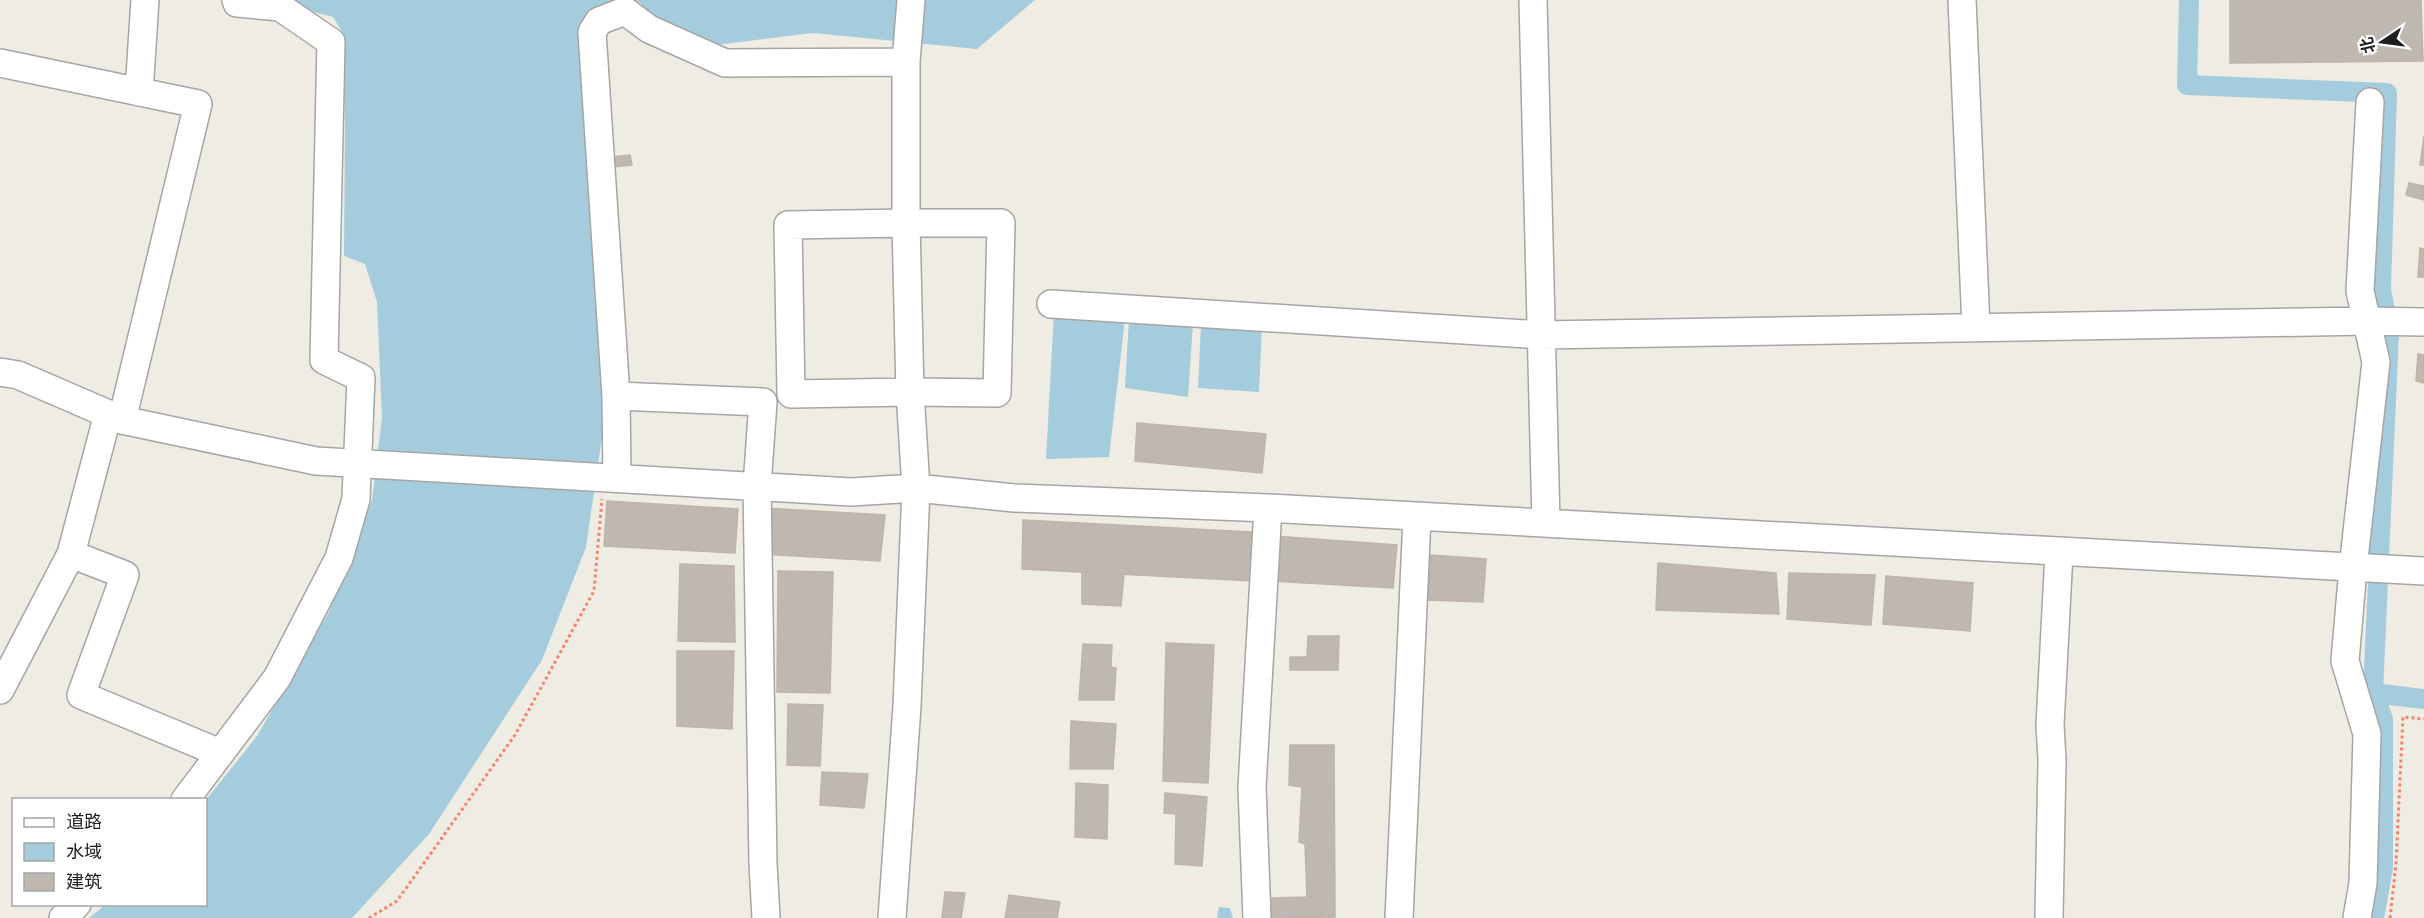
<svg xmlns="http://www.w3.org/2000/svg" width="2424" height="918" font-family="'Noto Sans','Noto Sans SC',sans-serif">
<rect width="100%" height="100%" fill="#efece4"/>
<!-- water -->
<path fill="#a4ccdc" d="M295 0H1035L977 49 813 33 707 46 678 40 638 1 617 6 592 18 595 207 603 430 586 547 542 660 429 834 352 918H89L105 905 206 904V800L257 736 329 612 372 500 382 418 377 302 365 264 344 256 345 122 342 32 333 17 305 10Z
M1054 312 1125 319 1109 457 1046 459Z
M1129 319 1193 323 1188 397 1125 388Z
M1201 324 1262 327 1259 392 1198 388Z
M1219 907 1230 908 1233 918H1217Z"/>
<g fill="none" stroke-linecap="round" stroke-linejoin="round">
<!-- canal -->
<path stroke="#a4ccdc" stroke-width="20" d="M2189 0 2187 85 2387 93 2381 289 2389 333 2373 693 2424 699
M2373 693 2383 719V868L2374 918"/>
</g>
<!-- building -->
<path fill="#bfb8b0" stroke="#c0b3a6" stroke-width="1.5" d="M2230 0H2421L2423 61 2230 63Z
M2424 136V165H2420Z
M630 155 632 165 612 167 611 157Z
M2409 183 2424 186V200L2406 195Z
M2420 248 2424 249V277H2418Z
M2418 354 2424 355V383L2416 381Z
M1137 423 1266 434 1262 473 1135 461Z
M607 501 738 509 735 553 604 546Z
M764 508 885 515 880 561 762 554Z
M1023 520 1251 532 1253 581 1022 569Z
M1273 536 1397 545 1393 588 1271 581Z
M1431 555 1486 559 1483 602 1428 600Z
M1658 563 1776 573 1779 614 1656 610Z
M680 564 734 566 735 642 678 641Z
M778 571 833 572 830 693 777 692Z
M1082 572 1124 574 1121 606 1082 604Z
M1789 573 1875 575 1871 625 1787 619Z
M1886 576 1973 583 1970 631 1883 624Z
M1308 636H1339L1338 670H1290V657H1307Z
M1166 643 1214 645 1208 783 1163 781Z
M1083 644 1112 645 1111 667 1116 668 1114 700H1079Z
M677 651H734L732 729 677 726Z
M788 704 823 705 820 766 787 765Z
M1071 721 1116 724 1113 769H1070Z
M1290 745H1334L1335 917 1272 918V898L1307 897 1305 844 1299 842 1302 787 1289 785Z
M822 772 868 774 864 808 820 805Z
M1076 783 1108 785 1107 839 1075 837Z
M1165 793 1207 797 1202 866 1175 864 1176 814 1164 813Z
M945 892 965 893 961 918H942Z
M1009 895 1060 902 1057 918H1005Z"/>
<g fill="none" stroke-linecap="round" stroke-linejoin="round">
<!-- minor casing -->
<g stroke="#a5a5a5" stroke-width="30">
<path id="minor" d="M1533 0 1546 523
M1962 0 1976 327
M0 63 198 104 122 420
M139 92 145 0
M906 223H1001L997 393 910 392 791 394 788 225Z
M1051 304 1542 335 2367 321 2424 322
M0 372 18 375 122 420 316 461 851 492 916 488 1014 498 1268 508 2424 571
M616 396 592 32 599 21 625 11 649 29 725 63 906 62
M617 478 616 396 763 402 757 486 763 864 766 918
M71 554 108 414
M0 690 71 554 125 575 81 695 220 753
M185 800 277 678 339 558 356 499 361 378 324 360 331 42 280 7 237 3 236 0
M63 918 77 904
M892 918 907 706 916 488 910 392 906 223V62L911 0
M1257 918 1252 787 1268 508
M1399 918 1417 517
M2049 918 2052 760 2050 725 2059 553
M2357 918 2363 883 2367 734 2345 661 2353 568 2376 362 2360 291 2370 102"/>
</g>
<!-- path -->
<path stroke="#f8836b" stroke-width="3" stroke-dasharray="3 3" stroke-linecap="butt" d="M369 918 397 901 515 735 594 591 602 499
M2390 918 2396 864 2403 717 2424 719"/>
<!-- minor -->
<use href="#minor" stroke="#fff" stroke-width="27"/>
</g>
<!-- legend -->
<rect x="12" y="798" width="195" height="108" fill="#ffffff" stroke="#a5a5a5" stroke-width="1.5"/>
<rect x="24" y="818" width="30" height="9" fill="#ffffff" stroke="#a5a5a5" stroke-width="1.5"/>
<text x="66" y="828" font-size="18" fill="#1e1e1e">道路</text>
<rect x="24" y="843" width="30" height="18" fill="#a4ccdc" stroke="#a5a5a5" stroke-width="1.5"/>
<text x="66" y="858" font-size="18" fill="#1e1e1e">水域</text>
<rect x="24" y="873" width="30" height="18" fill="#bfb8b0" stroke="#a5a5a5" stroke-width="1.5"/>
<text x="66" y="888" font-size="18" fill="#1e1e1e">建筑</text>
<!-- north arrow -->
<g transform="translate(2382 42) rotate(257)" stroke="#ffffff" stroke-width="4.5" paint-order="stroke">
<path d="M0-4.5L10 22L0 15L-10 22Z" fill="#1e1e1e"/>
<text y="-9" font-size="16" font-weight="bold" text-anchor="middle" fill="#1e1e1e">北</text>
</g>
</svg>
